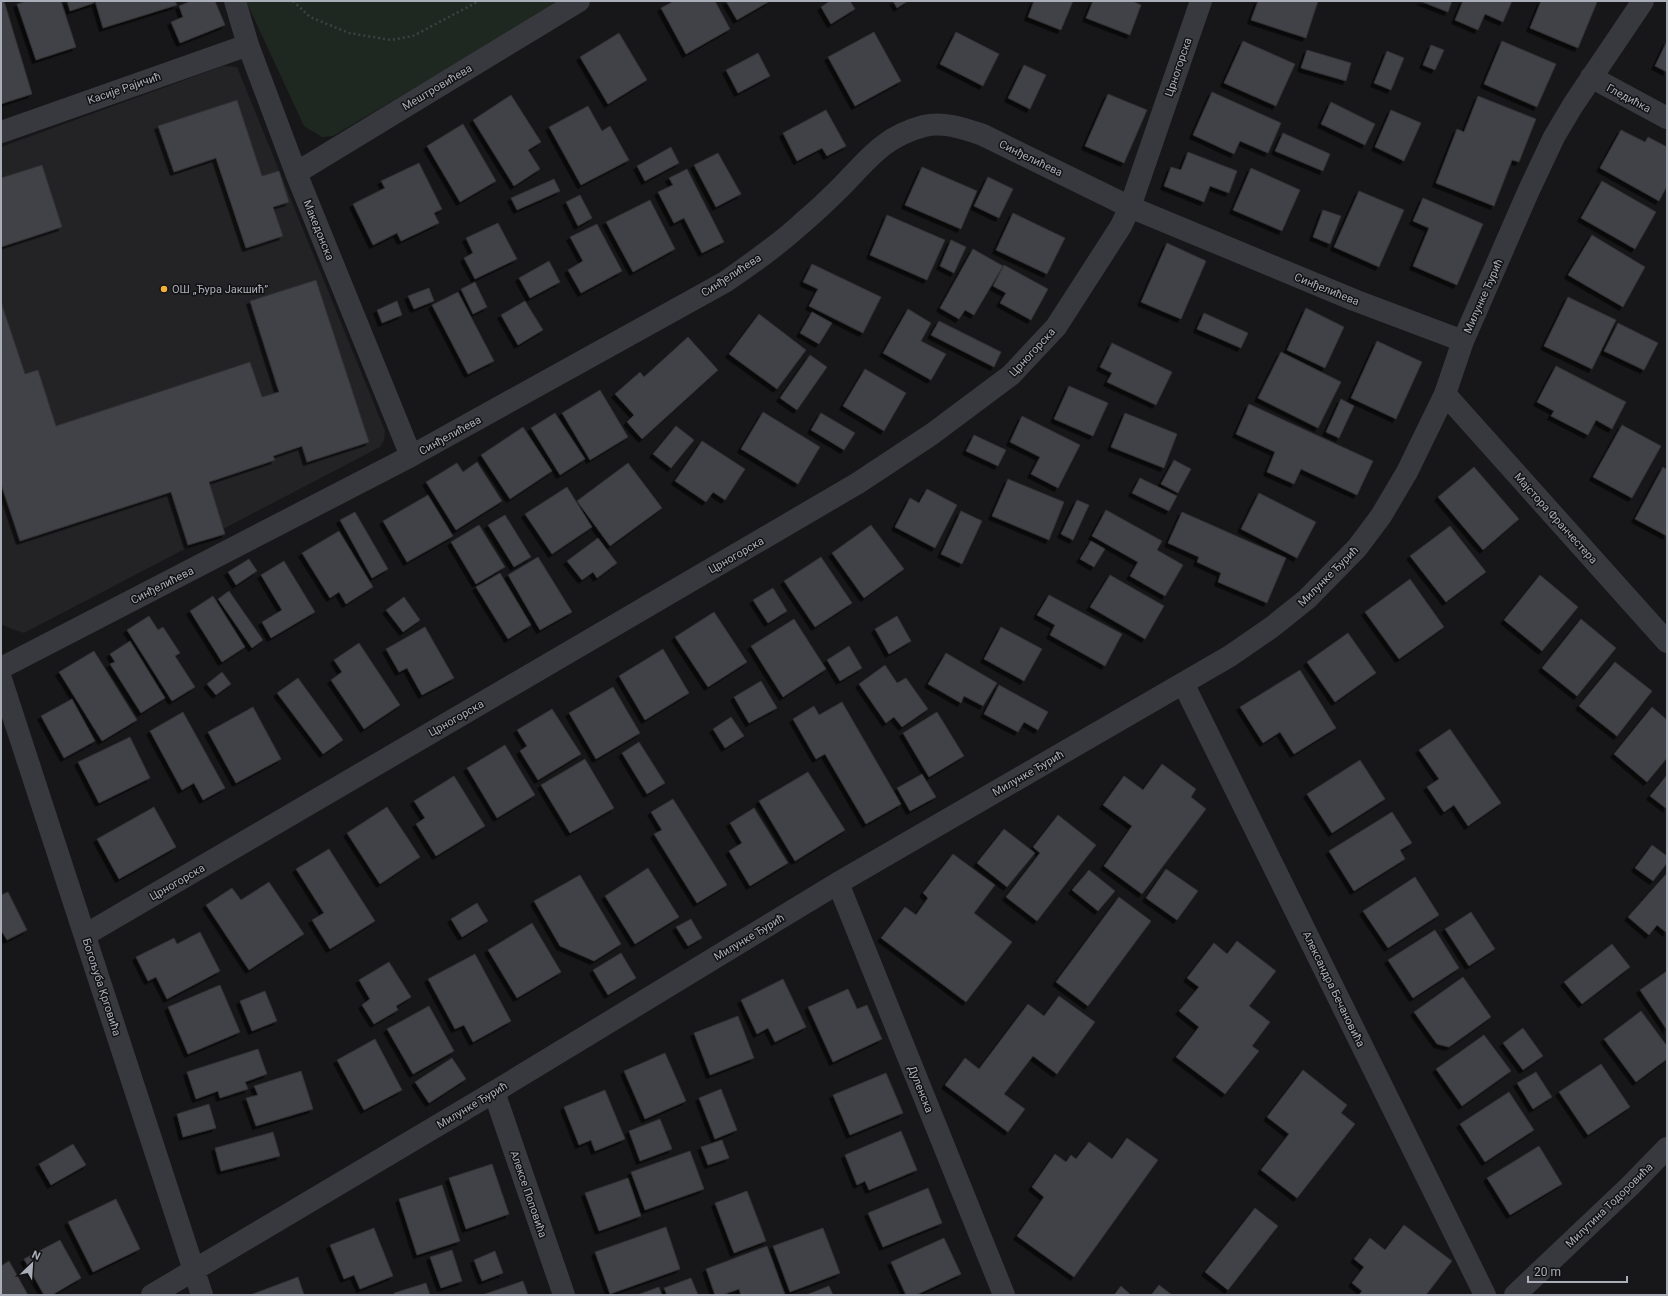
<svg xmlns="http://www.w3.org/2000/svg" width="1668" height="1296" font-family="Roboto,sans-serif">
<defs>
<filter id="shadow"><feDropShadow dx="-3.5" dy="3.5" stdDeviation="0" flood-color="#0009"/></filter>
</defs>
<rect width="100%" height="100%" fill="#171719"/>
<!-- built -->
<path fill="#232326" d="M223 66 237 67 385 431 384 440 380 447 24 633 12 629 1 624V147Z"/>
<!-- green -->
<path fill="#1f2820" d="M246 1H562L333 136 322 137 304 126Z"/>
<!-- building -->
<path fill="#414246" stroke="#313135" filter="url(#shadow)" d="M4 1 32 94 1 104V2Z
M27 1H61L76 47 36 60 17 4Z
M67 1H93L94 3 70 11Z
M95 1H175L177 5 103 28Z
M191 1H215L225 25 180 43 171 22 183 17 179 6Z
M674 1H715L730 29 686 54 661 8Z
M726 1H770L737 20Z
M830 1H850L855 9 831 24 821 7Z
M893 1H908L897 8Z
M1034 1H1073L1061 30 1028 17Z
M1093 1H1132L1141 5 1130 35 1086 18Z
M1258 1H1318L1306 38 1251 20Z
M1420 1H1452L1448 12Z
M1463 1H1512L1503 22 1485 14 1478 30 1455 20Z
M1541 1H1593L1597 2 1578 48 1530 28Z
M874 32 901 81 855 106 828 57Z
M956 32 999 54 983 86 940 64Z
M619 33 647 80 608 104 580 57Z
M1243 41 1295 64 1276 106 1224 83Z
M1502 41 1556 64 1537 107 1484 84Z
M1667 41V72L1655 66Z
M1431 45 1444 50 1435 70 1423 65Z
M1307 50 1351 63 1346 81 1301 68Z
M1387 51 1404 58 1391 90 1374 83Z
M758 53 770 76 738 93 726 70Z
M1024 65 1046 75 1030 109 1008 98Z
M1212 92 1281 123 1268 153 1240 141 1234 154 1193 135Z
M1108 94 1147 110 1124 163 1085 146Z
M511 95 541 142 528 150 540 169 514 186 473 120Z
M1478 96 1536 119 1519 162 1512 160 1494 206 1436 183 1457 129 1464 132Z
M237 100 262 176 279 171 289 202 273 207 283 236 246 248 216 158 174 172 158 126Z
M1331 102 1375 124 1365 145 1321 124Z
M588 106 602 131 610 126 629 160 581 185 549 127Z
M826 110 846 146 827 156 822 148 797 161 783 133Z
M1391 110 1421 123 1404 161 1375 147Z
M463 124 496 181 460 202 427 146Z
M1621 130 1645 142 1648 137 1667 147V186L1659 201 1600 168Z
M1283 133 1330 154 1323 171 1275 151Z
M671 147 679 163 645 181 637 166Z
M1188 152 1237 171 1229 193 1210 186 1204 202 1164 186 1171 167 1181 170Z
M718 153 741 194 716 207 694 165Z
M419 163 442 209 434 213 439 223 401 241 397 233 373 245 353 204 385 188 381 181Z
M42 165 62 227 1 247V178Z
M922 167 977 191 961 229 905 205Z
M1251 168 1300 190 1282 231 1233 210Z
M687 169 724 242 702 253 684 218 674 223 658 192 673 185 669 178Z
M988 177 1013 189 999 218 974 206Z
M554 179 560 191 517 210 511 198Z
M1602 181 1656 212 1635 249 1581 218Z
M1359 191 1404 210 1379 267 1334 247Z
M580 195 592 218 578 226 566 202Z
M1423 198 1483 224 1457 285 1413 266 1429 228 1413 221Z
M650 200 675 249 633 272 606 222Z
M1323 210 1341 216 1330 244 1313 237Z
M1013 213 1065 238 1047 274 996 250Z
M887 215 945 240 927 280 870 255Z
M498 223 517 259 475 279 464 258 473 253 466 238Z
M597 224 622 271 581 293 568 270 583 261 570 237Z
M1592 235 1645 267 1623 307 1568 275Z
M951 240 966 247 954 273 940 266Z
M1167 243 1206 261 1181 319 1141 302Z
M973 249 1003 266 974 315 965 310 959 319 940 308Z
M549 261 560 282 530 298 519 278Z
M812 264 881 297 863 333 809 306 818 289 803 282Z
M1004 265 1048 289 1031 320 1000 303 1006 293 993 286Z
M316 280 369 442 307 462 302 446 273 456 275 460 209 482 225 534 188 545 171 492 20 541 1 484V302L25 374 38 370 56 426 250 362 262 397 279 392 250 301Z
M475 282 487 307 473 314 461 289Z
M429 288 434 301 414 309 408 296Z
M458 292 494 361 468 374 432 305Z
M1568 297 1616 320 1592 369 1544 346Z
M397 301 402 315 382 323 377 310Z
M525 301 543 330 518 345 501 315Z
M1306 308 1344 327 1325 368 1287 350Z
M908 309 931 323 921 341 946 354 931 380 883 353Z
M812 312 832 323 819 344 800 333Z
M1204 313 1248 333 1241 348 1197 329Z
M759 314 806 350 777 389 729 354Z
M939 321 1001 352 994 367 931 335Z
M1618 323 1658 343 1644 370 1604 351Z
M688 337 718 370 642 439 627 422 634 415 615 394 640 372 644 377Z
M1377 341 1422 362 1396 419 1351 398Z
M1112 343 1172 372 1156 405 1107 382 1112 373 1100 367Z
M1281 352 1341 382 1318 428 1258 398Z
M810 355 827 367 797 410 780 398Z
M1556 366 1626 402 1612 429 1596 420 1588 435 1551 416 1554 411 1537 402Z
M865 369 906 393 884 431 843 406Z
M1069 386 1108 403 1093 436 1054 419Z
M600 390 628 437 590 460 562 413Z
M1341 399 1354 406 1339 438 1326 432Z
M1249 404 1373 461 1357 495 1301 469 1294 484 1267 472 1275 452 1236 434Z
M763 412 820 447 798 484 741 449Z
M555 413 585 459 560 475 531 428Z
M821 413 855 433 844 450 811 430Z
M1125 413 1177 434 1164 468 1111 447Z
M1022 416 1080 445 1058 488 1031 474 1040 457 1010 442Z
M1622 425 1661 446 1632 498 1593 477Z
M676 426 694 440 671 468 653 454Z
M523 427 552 471 510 499 481 455Z
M974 435 1006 450 998 466 966 451Z
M702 441 745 469 725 500 713 492 706 502 675 481Z
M1174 460 1191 469 1178 493 1161 484Z
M477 462 502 501 456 530 426 482 457 463 463 472Z
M628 463 662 508 610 546 577 501Z
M1474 467 1519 519 1483 550 1438 497Z
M1663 467 1667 470V536L1635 519Z
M1140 478 1177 496 1169 511 1132 493Z
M1008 479 1064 502 1049 540 992 516Z
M567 487 592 527 552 554 525 514Z
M927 489 957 505 935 548 895 527 910 498 919 503Z
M1259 493 1316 522 1297 558 1241 529Z
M428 495 453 536 407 562 383 521Z
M1077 500 1089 505 1073 540 1061 534Z
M1106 510 1162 541 1157 550 1183 565 1165 596 1130 576 1138 562 1092 536Z
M961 511 982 521 962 564 941 554Z
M355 512 388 569 372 578 340 520Z
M1182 512 1286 558 1267 603 1218 582 1221 573 1197 562 1199 557 1168 543Z
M505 515 531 557 514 567 488 525Z
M479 525 505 567 476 584 451 542Z
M871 525 904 569 864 598 832 553Z
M1450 526 1486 572 1446 602 1410 556Z
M339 531 373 587 346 604 339 592 330 598 302 553Z
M598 538 617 563 597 578 593 572 582 580 567 561Z
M1091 541 1105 549 1094 567 1080 559Z
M538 557 572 612 540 630 508 575Z
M821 557 852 603 815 627 784 581Z
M249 559 257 571 236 585 228 572Z
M284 561 315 612 271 638 262 622 282 610 261 575Z
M500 573 531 625 508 639 476 587Z
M1110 575 1164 606 1145 639 1090 607Z
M1540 575 1578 607 1542 651 1504 620Z
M1410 579 1444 627 1399 659 1365 612Z
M773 588 787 611 768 623 753 600Z
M229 591 263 640 252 648 218 599Z
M1049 595 1122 634 1105 666 1050 635 1055 625 1037 615Z
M213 596 245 647 222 662 190 611Z
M404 597 420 620 403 632 386 610Z
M714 612 747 662 708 687 675 637Z
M149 616 158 630 163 627 180 653 175 656 195 687 172 701 127 630Z
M897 616 911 641 889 654 875 629Z
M794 619 826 669 783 697 751 646Z
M1581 619 1616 648 1577 696 1542 668Z
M425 627 454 678 422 695 407 668 399 672 386 649Z
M1001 627 1042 649 1024 681 984 659Z
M1348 633 1376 673 1335 702 1307 662Z
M130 641 165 698 141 713 110 664 115 662 110 654Z
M359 643 400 705 364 729 331 680 342 672 334 660Z
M849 646 862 668 840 681 827 660Z
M663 649 689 693 645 720 619 676Z
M94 651 137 720 102 741 59 672Z
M946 653 997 683 983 706 964 696 961 703 928 684Z
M1615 662 1652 691 1617 736 1579 706Z
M885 665 897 683 906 678 928 709 902 727 894 717 886 723 859 684Z
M1300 670 1336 728 1294 754 1280 732 1263 743 1240 707Z
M222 672 231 684 216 695 207 684Z
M298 678 343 740 323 754 277 693Z
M761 681 777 708 749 723 734 697Z
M999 685 1048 712 1038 730 1024 722 1018 732 984 714Z
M613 687 640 733 596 759 569 713Z
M72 699 95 741 64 758 41 716Z
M842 702 901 804 866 824 825 754 816 759 793 719 814 706 819 715Z
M253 707 281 759 236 783 208 732Z
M1652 707 1667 720V758L1647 782 1614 754Z
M552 709 581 754 538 780 520 751 527 746 517 730Z
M183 712 225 788 203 800 194 783 182 790 150 731Z
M937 712 964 756 929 777 903 733Z
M731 717 744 736 725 748 713 729Z
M1450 729 1501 803 1468 826 1454 805 1444 812 1427 787 1439 779 1419 750Z
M130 737 150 778 99 803 78 762Z
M639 742 665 783 647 794 622 753Z
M505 745 535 795 497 818 467 768Z
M585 759 614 808 570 833 541 785Z
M1360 760 1385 799 1332 833 1307 794Z
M1162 764 1196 789 1191 797 1206 809 1142 894 1104 866 1132 826 1103 805 1124 776 1143 790Z
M808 772 845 830 795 861 759 801Z
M922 774 936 797 910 811 897 788Z
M1667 775V809L1650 796Z
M454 776 485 826 436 856 416 824 425 818 414 801Z
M673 799 727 885 697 903 654 834 662 830 651 812Z
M154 807 176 847 119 879 97 839Z
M387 807 420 857 380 884 347 833Z
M754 808 788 863 750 886 729 851 742 843 730 823Z
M1392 812 1412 843 1400 850 1405 859 1354 891 1329 851Z
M1058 815 1096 845 1037 921 1006 897 1040 853 1033 847Z
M1004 829 1035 853 1007 887 977 863Z
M1652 845 1667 856V863L1653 881 1635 868Z
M329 849 375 921 330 949 312 920 324 913 296 869Z
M953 854 995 885 974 913 1012 942 966 1002 881 938 905 907 916 915 928 898 923 893Z
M648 868 679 917 635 944 605 896Z
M1166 869 1198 891 1177 920 1146 898Z
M1089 870 1115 891 1098 911 1072 890Z
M1667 873V933L1657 925 1649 935 1628 917Z
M580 875 621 944 594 961 560 946 534 901Z
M1415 877 1439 915 1388 948 1363 911Z
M269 882 304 934 249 970 206 905 232 888 241 900Z
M8 892 27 930 7 940 1 930V895Z
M1119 897 1151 921 1088 1006 1056 982Z
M477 903 488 921 462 937 451 919Z
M1471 912 1495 949 1469 966 1445 929Z
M691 919 702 938 688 946 676 927Z
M532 923 561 972 517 998 488 950Z
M1435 930 1459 968 1413 998 1388 960Z
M200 932 220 971 167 999 156 977 148 981 136 957 174 938 177 944Z
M1237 941 1276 971 1249 1006 1270 1022 1252 1046 1259 1051 1225 1094 1176 1057 1199 1027 1179 1011 1199 987 1187 978 1214 943 1227 954Z
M1612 944 1630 967 1582 1004 1564 982Z
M621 953 636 978 608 995 593 970Z
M475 954 511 1021 473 1042 464 1025 455 1029 428 979Z
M389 962 411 997 396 1006 398 1010 374 1024 362 1005 370 999 359 980Z
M1667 971V1030L1640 990Z
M1463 977 1491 1017 1449 1047 1437 1044 1414 1012Z
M783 979 806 1027 775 1042 768 1028 757 1034 741 1000Z
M220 985 240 1032 188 1054 168 1007Z
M848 989 857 1009 867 1005 882 1039 833 1062 808 1007Z
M265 991 277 1021 252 1031 240 1001Z
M1059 996 1095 1022 1057 1074 1033 1056 1004 1094 1025 1109 1008 1132 945 1085 965 1058 979 1069 1028 1004 1044 1016Z
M429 1006 454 1051 413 1074 387 1029Z
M1641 1011 1667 1046V1059L1636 1082 1604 1039Z
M738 1016 754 1058 710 1075 694 1033Z
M1523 1028 1543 1056 1523 1070 1503 1043Z
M1484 1035 1511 1071 1462 1106 1436 1069Z
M375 1039 402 1090 364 1110 337 1060Z
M258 1049 267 1074 245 1082 248 1089 220 1098 218 1091 196 1099 187 1072Z
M665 1053 686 1101 645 1119 624 1071Z
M452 1058 466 1079 429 1103 415 1082Z
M1601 1064 1630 1107 1588 1135 1559 1092Z
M1303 1070 1347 1105 1341 1113 1355 1124 1297 1198 1261 1170 1289 1134 1267 1117Z
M301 1071 313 1109 256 1126 246 1098 258 1095 254 1086Z
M1536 1072 1552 1097 1533 1109 1517 1083Z
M886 1073 903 1113 850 1135 833 1095Z
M721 1089 737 1130 715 1139 699 1098Z
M605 1090 625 1139 595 1151 591 1140 579 1145 564 1107Z
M1509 1092 1534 1130 1485 1162 1460 1124Z
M209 1104 216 1128 183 1137 177 1114Z
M660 1119 672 1149 640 1161 629 1131Z
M901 1131 917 1170 869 1190 865 1181 857 1185 845 1155Z
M273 1132 280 1156 221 1171 215 1148Z
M1127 1138 1158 1160 1074 1277 1017 1236 1044 1197 1032 1187 1055 1154 1066 1162 1071 1155 1076 1159 1089 1142 1112 1159Z
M722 1140 729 1158 708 1165 701 1147Z
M73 1144 86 1165 51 1185 39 1164Z
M1539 1146 1562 1184 1510 1215 1487 1178Z
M690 1151 704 1189 645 1210 631 1172Z
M492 1164 509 1214 466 1229 449 1178Z
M628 1178 641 1216 599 1231 585 1193Z
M442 1185 460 1241 417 1255 399 1199Z
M928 1188 942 1223 883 1247 868 1213Z
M747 1191 766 1241 734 1253 715 1203Z
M116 1199 140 1249 93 1272 68 1222Z
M1255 1208 1278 1226 1228 1290 1205 1272Z
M1404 1225 1452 1261 1426 1295H1359L1362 1291 1352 1283 1364 1267 1354 1259 1370 1238 1385 1250Z
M666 1227 680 1269 610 1294 595 1252Z
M374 1228 393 1276 360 1289 354 1275 344 1279 330 1245Z
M823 1228 840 1273 790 1292 773 1246Z
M944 1238 961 1274 916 1295H906L891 1262Z
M60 1240 81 1278 52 1295H44L24 1259Z
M767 1246 785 1295H741L739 1289 722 1295H715L706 1269Z
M452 1250 462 1281 441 1288 430 1257Z
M495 1251 503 1273 482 1281 474 1260Z
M9 1261 28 1295H1V1266Z
M298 1277 304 1295H250Z
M691 1278 698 1295H667L664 1288Z
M523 1281 528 1295H482Z
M426 1283 430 1295H395L394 1293Z
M1159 1285 1172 1295H1151Z
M829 1286 833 1295H806Z
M1121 1286 1131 1295H1114Z
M659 1287 662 1295H637Z"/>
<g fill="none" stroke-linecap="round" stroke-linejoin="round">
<!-- path -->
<path stroke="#3e4045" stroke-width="2.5" stroke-dasharray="2 3" stroke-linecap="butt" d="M293 1 310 17 349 33 391 40 413 36 479 1"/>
<!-- minor -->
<path stroke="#38393e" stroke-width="22" d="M235 1 248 45 296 173 411 456
M1591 77 1667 118
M1 132 248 45
M296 173 579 1
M1445 394 1667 642
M1 668 411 456 725 282C751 264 777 246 800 225 813 214 826 202 838 190 867 161 882 137 924 126 943 121 965 129 983 135L1130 207 1354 300 1463 341
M1 679 202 1295
M1183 683 1485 1295
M838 883 1004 1295
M85 935 858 483 932 434 1011 375 1056 327 1121 226 1130 207 1201 1
M494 1092 564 1295
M152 1295 494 1092 838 883 1230 656 1272 627 1307 599 1357 548 1381 516 1407 472 1445 394 1463 341 1529 190 1554 137 1573 105 1643 1
M1515 1295 1630 1186 1667 1148"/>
</g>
<!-- markers -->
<circle fill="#f2b237" stroke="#121214" stroke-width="1.5" cx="164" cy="289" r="4"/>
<g text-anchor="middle" stroke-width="3" stroke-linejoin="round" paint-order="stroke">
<!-- street labels -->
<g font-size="11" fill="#aaaeb9" stroke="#121214">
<text transform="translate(1178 67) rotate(-71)" y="4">Црногорска</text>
<text transform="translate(437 87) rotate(-31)" y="4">Мештровићева</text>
<text transform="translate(124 88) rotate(-19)" y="4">Касије Рајичић</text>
<text transform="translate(1629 98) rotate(28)" y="4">Гледићка</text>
<text transform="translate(1031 158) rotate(26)" y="4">Синђелићева</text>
<text transform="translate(319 230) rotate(68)" y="4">Македонска</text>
<text transform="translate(731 275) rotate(-33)" y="4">Синђелићева</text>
<text transform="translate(1327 289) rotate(22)" y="4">Синђелићева</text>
<text transform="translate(1483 296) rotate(-66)" y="4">Милунке Ђурић</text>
<text transform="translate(1032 352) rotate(-47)" y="4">Црногорска</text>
<text transform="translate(450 435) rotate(-29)" y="4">Синђелићева</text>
<text transform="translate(1556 518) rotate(48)" y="4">Мајстора Франчестера</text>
<text transform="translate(736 555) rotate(-30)" y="4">Црногорска</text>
<text transform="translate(1328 576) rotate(-45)" y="4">Милунке Ђурић</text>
<text transform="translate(162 585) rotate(-27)" y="4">Синђелићева</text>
<text transform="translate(456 718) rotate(-30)" y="4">Црногорска</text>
<text transform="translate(1028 773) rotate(-30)" y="4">Милунке Ђурић</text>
<text transform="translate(177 882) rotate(-30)" y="4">Црногорска</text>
<text transform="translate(749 937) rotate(-31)" y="4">Милунке Ђурић</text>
<text transform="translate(102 987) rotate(72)" y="4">Богољуба Крговића</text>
<text transform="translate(1334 989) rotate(64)" y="4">Александра Бечановића</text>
<text transform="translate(921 1089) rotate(68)" y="4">Дуленска</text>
<text transform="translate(472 1105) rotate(-31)" y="4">Милунке Ђурић</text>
<text transform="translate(529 1194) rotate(71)" y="4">Алексе Поповића</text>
<text transform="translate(1609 1205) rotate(-44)" y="4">Милутина Тодоровића</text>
</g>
<!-- poi labels -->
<g font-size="11" fill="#aaaeb9" stroke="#121214" text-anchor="start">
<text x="172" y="293">ОШ „Ђура Јакшић”</text>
</g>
</g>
<!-- border -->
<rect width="1668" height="1296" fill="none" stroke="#aaaeb9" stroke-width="4"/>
<!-- north arrow -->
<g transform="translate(32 1264) rotate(25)" stroke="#121214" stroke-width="3" paint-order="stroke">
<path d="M0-3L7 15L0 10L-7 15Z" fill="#aaaeb9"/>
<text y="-6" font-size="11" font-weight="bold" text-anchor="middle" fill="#aaaeb9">N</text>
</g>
<!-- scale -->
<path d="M1528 1276v6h99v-6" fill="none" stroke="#aaaeb9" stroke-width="2"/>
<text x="1534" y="1276" font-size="12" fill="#aaaeb9" stroke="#121214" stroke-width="3" paint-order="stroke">20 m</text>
</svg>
